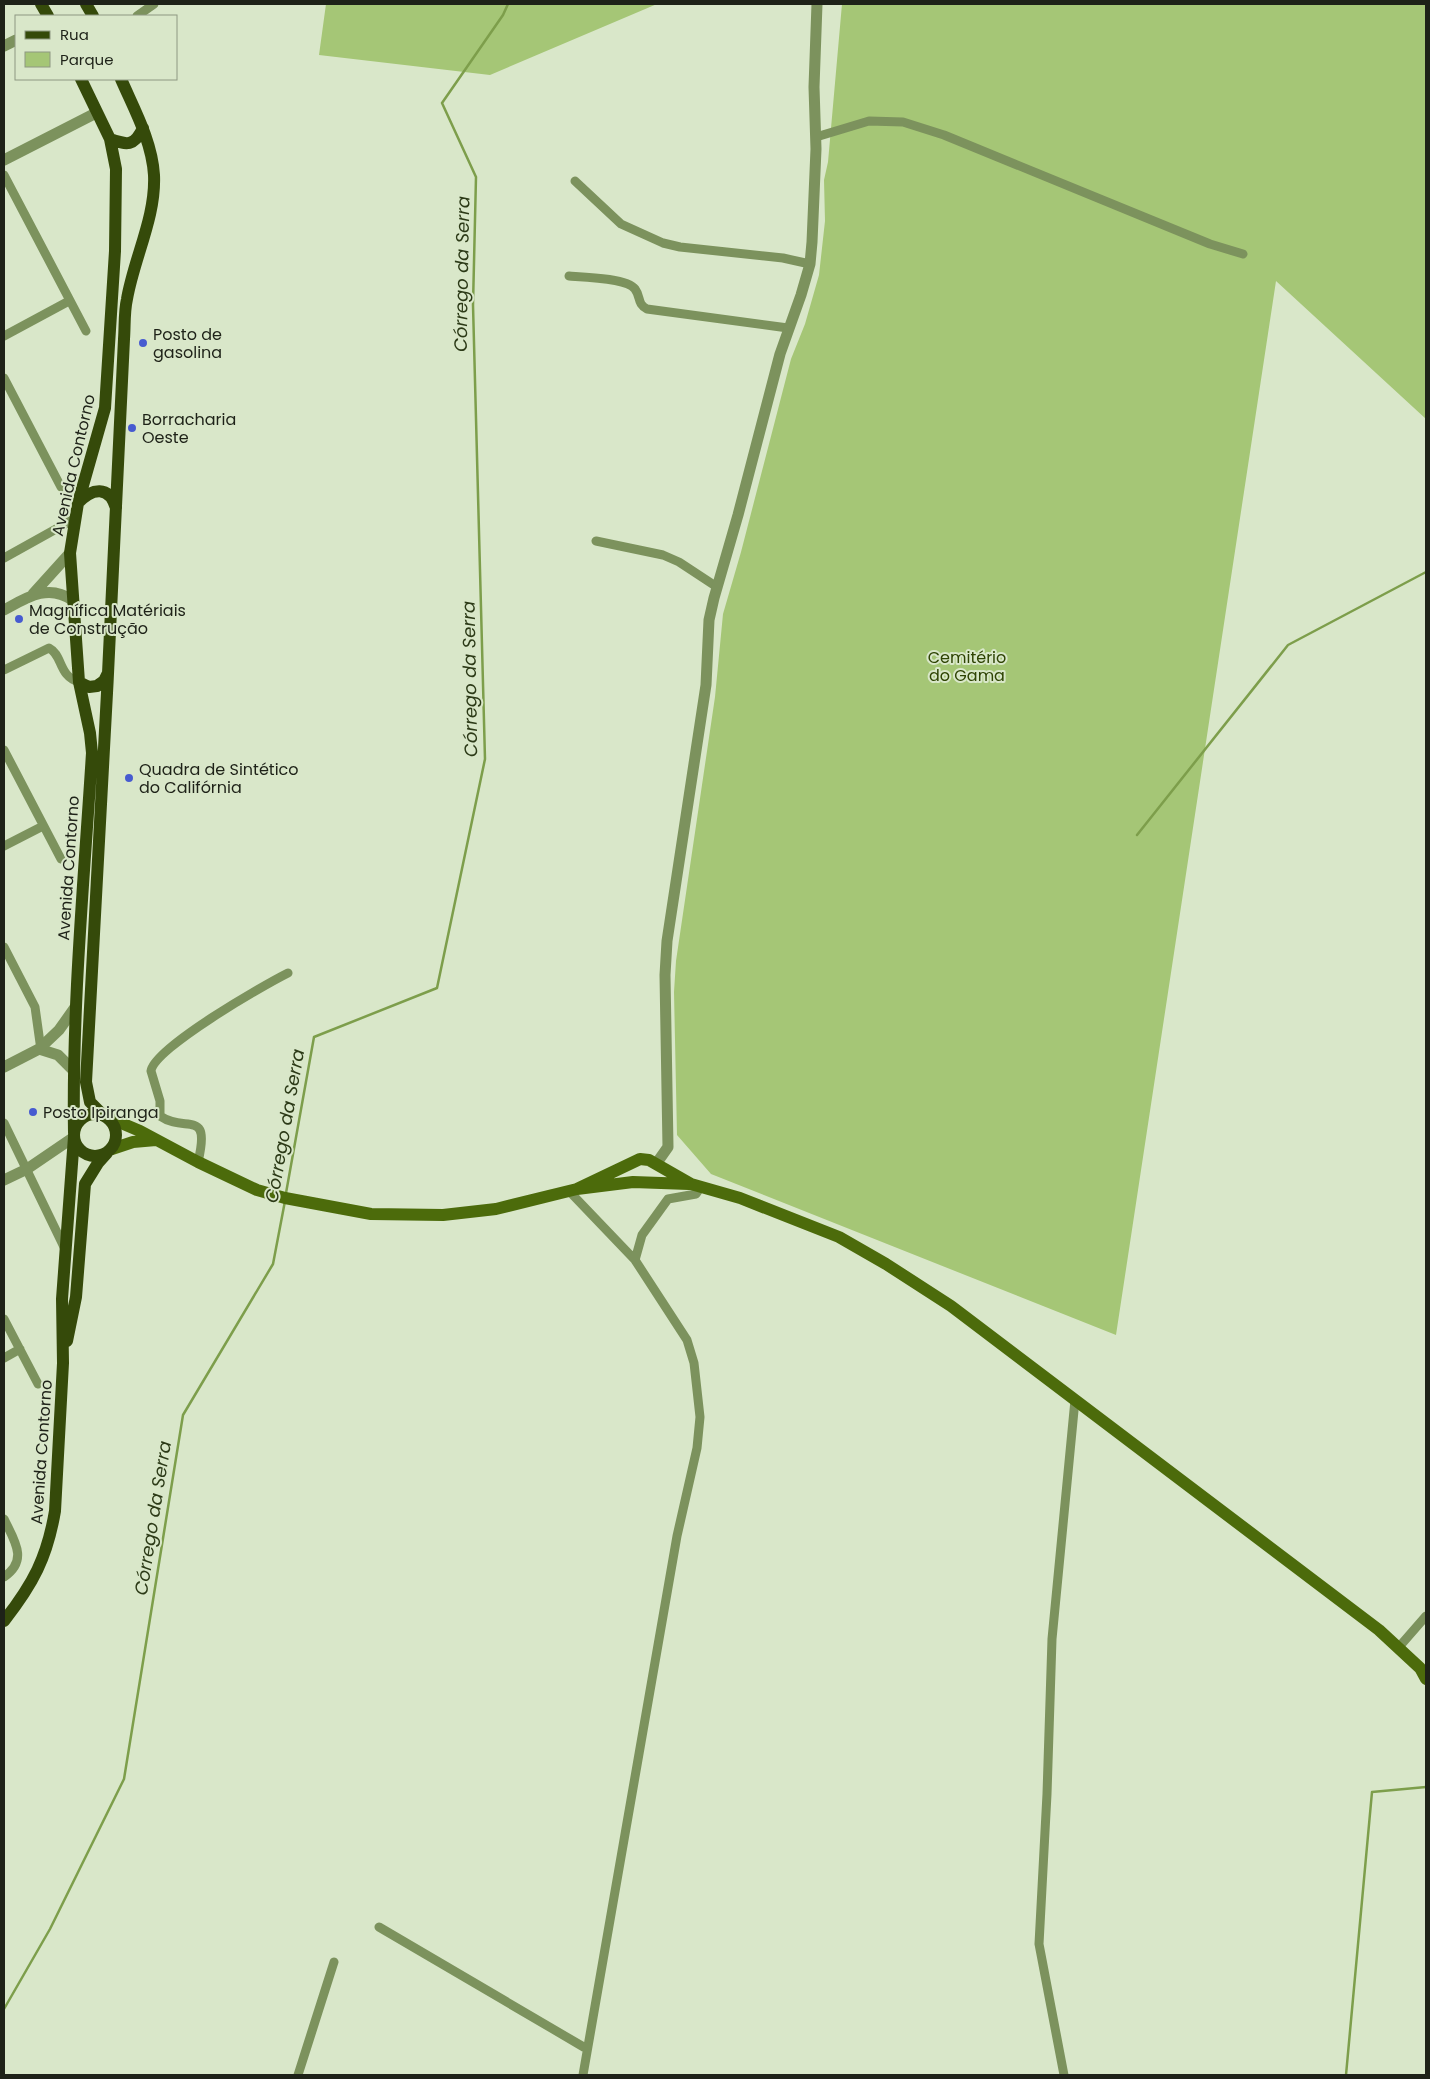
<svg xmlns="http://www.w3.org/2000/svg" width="1430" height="2079" font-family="Poppins,sans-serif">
<rect width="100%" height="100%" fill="#d9e7c9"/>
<!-- green -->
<path fill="#a5c676" d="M326 4H657L490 75 319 55Z
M842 4H1426V419L1276 281 1116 1335 711 1174 677 1135 674 992 676 961 715 697 723 614 741 552 791 359 805 324 819 275 825 221 824 180 828 162Z"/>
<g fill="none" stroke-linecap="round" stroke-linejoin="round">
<!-- stream -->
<path stroke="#7d9e4b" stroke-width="2.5" d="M1137 835 1288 645 1426 572
M286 1193 314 1037 437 988 485 759 473 305 476 177 442 103 503 15 508 4
M4 2009 50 1929 124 1779 183 1415 273 1264 285 1201
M1346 2075 1372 1792 1426 1787"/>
<!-- minor -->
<path stroke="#7c925d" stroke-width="9" d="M137 16 154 4
M816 137 869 121 903 122 944 135 1210 244 1243 254
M4 175 86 331
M575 181 621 224 663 243 680 247 783 258 810 264
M569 276C583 277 627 278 635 289 641 297 637 304 647 309L788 328
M4 336 69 301
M4 378 61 487
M596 541 663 555 679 562 717 587
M4 558 74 519
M4 670 49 648C63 655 58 676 79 682
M4 750 61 859
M4 846 43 826
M4 947 35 1007 41 1050
M4 1123 65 1249
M198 1162C211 1107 186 1134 160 1116V1101L151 1071C154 1048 264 985 288 973
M569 1191 635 1260 687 1340 694 1363 700 1417 697 1448 677 1536 583 2075
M635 1260 642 1235 668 1199 696 1194 700 1188
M4 1319 38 1384
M4 1358 20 1349
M4 1519C14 1540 29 1560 4 1577
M1399 1647 1426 1616
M379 1927 587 2049
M298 2075 334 1962
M1064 2075 1039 1944 1047 1794 1052 1639 1075 1400"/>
<!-- tertiary -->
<path stroke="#7c925d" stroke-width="11" d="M4 46 16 40
M4 160 96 113
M33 594 70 553
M4 610C26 598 48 583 72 600
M39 1049 58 1055 73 1070
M4 1067 39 1049 59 1030 76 1006
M656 1164 668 1147 665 975 667 941 706 685 709 620 714 598 738 515 780 354 801 295 810 264 812 242 816 149 814 87 817 4
M4 1180 27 1169 74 1137"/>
<!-- secondary -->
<path stroke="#4c6b0b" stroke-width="12" d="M107 1117 140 1131 198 1162 257 1190 285 1198 371 1214 443 1215 496 1209 577 1189 633 1182 689 1184
M112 1149 133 1142 156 1140
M577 1189 640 1159 649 1160 691 1184 740 1198 839 1237 886 1264 951 1306 1379 1630 1420 1668 1426 1679"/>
<!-- primary -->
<path stroke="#354a0a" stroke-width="12" d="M41 4 48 16
M86 4 93 16
M110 139C127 145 134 147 143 128
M78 503C92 488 109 485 116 508
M79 682 89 687 97 686 104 681 108 673
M74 1135a21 21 0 1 1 42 0a21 21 0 1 1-42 0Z
M103 1115 90 1102 86 1082C100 834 113 587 124 339 125 326 124 312 127 299 134 258 156 217 154 175 152 141 134 109 121 79
M74 1133C72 1006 84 880 92 753L90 733 79 682 70 553 78 503 105 408 115 251 116 169 110 139 81 79
M67 1341 76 1297 85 1184 98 1163 107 1153
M4 1621C33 1584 47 1558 55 1511L63 1363 62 1299 74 1137"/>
</g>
<!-- markers -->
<g fill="#475bd0" stroke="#d9e7c9" stroke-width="2">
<circle cx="143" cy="343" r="5"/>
<circle cx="132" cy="428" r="5"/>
<circle cx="19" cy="619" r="5"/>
<circle cx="129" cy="778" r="5"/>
<circle cx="33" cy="1112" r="5"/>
</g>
<g text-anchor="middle" stroke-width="4" stroke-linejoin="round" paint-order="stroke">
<!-- poi labels -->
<g font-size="16" fill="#1e2218" stroke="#d9e7c9" text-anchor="start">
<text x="153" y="340">Posto de<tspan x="153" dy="18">gasolina</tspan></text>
<text x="142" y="425">Borracharia<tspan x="142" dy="18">Oeste</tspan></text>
<text x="29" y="616">Magnífica Matériais<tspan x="29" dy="18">de Construção</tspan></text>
<text x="139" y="775">Quadra de Sintético<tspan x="139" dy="18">do Califórnia</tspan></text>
<text x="43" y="1118">Posto Ipiranga</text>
</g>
<!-- street labels -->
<g font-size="16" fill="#1e2218" stroke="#d9e7c9">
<text transform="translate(73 465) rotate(-77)" y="6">Avenida Contorno</text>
<text transform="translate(68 868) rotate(-86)" y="6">Avenida Contorno</text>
<text transform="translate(41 1452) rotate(-86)" y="6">Avenida Contorno</text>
</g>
<!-- park labels -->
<g font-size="16" fill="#2e4303" stroke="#d9e7c9">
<text x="967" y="663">Cemitério<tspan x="967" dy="18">do Gama</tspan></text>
</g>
<!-- water labels -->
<g font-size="18" font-style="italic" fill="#2c3a17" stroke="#d9e7c9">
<text transform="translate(462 274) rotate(-89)" y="6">Córrego da Serra</text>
<text transform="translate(470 679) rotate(-91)" y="6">Córrego da Serra</text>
<text transform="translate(285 1126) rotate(-80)" y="6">Córrego da Serra</text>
<text transform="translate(153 1518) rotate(-81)" y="6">Córrego da Serra</text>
</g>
</g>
<!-- border -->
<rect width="1430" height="2079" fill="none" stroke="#1e2218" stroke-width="10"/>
<!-- legend -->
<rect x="15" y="15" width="162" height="65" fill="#d9e7c9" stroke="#8e9882"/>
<rect x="25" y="31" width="25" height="8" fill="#354a0a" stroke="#8e9882"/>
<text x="60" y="40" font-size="15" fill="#1e2218">Rua</text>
<rect x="25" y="52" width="25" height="15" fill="#a5c676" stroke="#8e9882"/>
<text x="60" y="65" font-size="15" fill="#1e2218">Parque</text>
</svg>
